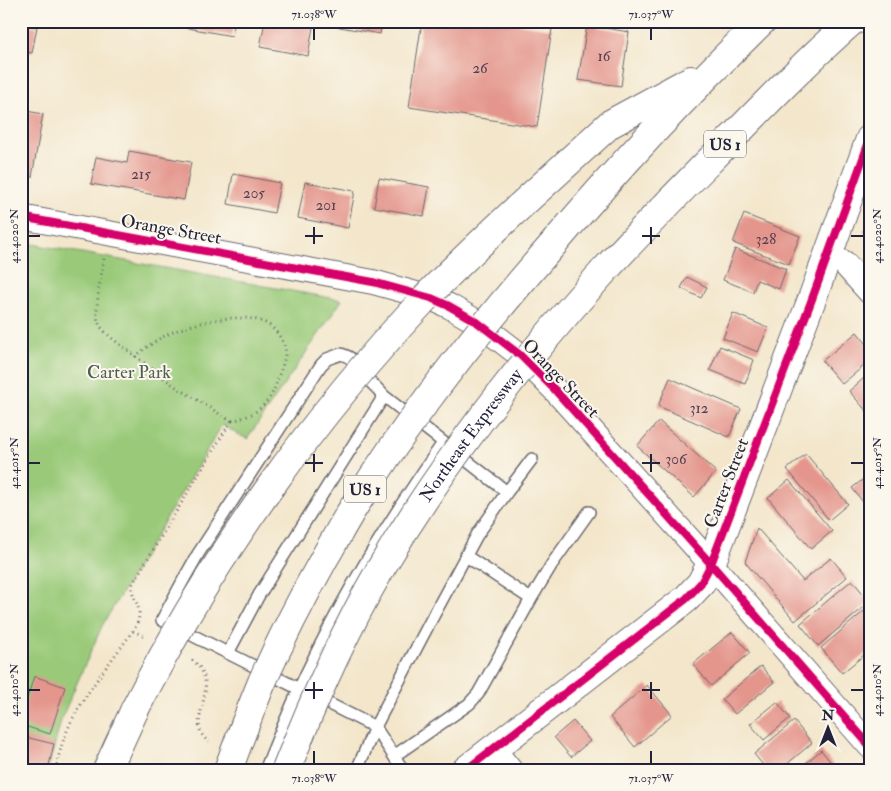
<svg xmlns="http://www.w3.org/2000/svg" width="891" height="791" font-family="'IM FELL Double Pica',serif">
<rect width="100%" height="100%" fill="#fbf7ec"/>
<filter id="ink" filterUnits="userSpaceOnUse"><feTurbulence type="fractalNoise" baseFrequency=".02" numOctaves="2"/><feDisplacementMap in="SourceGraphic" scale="10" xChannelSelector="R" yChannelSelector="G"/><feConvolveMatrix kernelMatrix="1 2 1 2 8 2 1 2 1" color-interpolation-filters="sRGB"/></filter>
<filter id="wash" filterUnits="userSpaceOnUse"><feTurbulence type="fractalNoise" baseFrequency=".0096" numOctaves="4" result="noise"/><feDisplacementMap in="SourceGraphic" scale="20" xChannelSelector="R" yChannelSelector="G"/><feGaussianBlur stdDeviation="1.12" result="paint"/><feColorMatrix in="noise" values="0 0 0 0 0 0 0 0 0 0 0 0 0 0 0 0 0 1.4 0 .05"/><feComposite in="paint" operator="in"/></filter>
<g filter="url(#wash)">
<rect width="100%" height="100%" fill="#f3e6cb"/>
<!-- green -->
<path fill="#9aca79" stroke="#5e765a" d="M21 242 342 300 247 439 222 425 102 626 62 717 48 770H21Z"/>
<g id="blocks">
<!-- building -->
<path fill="#e4968d" d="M155 21H235L232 36 155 22Z
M265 21H314L308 56 260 47Z
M334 21H382L380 34 334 26Z
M422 21H498L552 29 537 127 409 107Z
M21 24 37 27 32 53 21 51Z
M587 25 629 32 621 86 578 80Z
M21 110 43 114 32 177 21 175Z
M129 151 191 162 184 200 91 184 96 157 127 163Z
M233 174 280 183 274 213 228 204Z
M379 178 429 187 424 216 374 207Z
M305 182 355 191 348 228 298 218Z
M744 214 800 236 789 264 733 243Z
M870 225V239L863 231Z
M735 249 786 269 779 289 757 280 753 292 723 280Z
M687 277 707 287 701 298 681 288Z
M733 313 768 328 758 352 723 338Z
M857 332 870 348V361L842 384 822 361Z
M720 346 754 360 745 384 710 370Z
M870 373V415L849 391Z
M670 378 741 409 729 437 658 406Z
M659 421 716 472 694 497 637 446Z
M806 454 848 504 829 520 787 469Z
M870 474V511L852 488Z
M789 480 832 531 811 549 768 498Z
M757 528 803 581 831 558 847 577 795 621 745 562Z
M852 580 870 602 818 646 800 624Z
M870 606V632L868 633 870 635V650L842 673 821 648Z
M732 632 750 653 711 686 693 664Z
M761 666 774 682 735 714 722 699Z
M34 676 65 687 50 734 21 725V718Z
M647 685 672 715 635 747 610 717Z
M777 702 790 718 764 740 750 724Z
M573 721 590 741 571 757 554 737Z
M794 721 812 743 780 770H767L754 754Z
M21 736 54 744 48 770H21Z
M821 750 837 770H798Z"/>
</g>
</g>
<g filter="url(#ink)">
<use href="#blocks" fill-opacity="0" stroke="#6b676d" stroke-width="1"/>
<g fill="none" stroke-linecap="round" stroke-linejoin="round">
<!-- service casing -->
<g stroke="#6b676d" stroke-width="14">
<path id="service" d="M341 354C356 358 359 368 367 378 373 385 379 390 384 396L507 492 477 535 430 622 375 727 162 620 185 577 198 554 321 365 327 359Z
M507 492 532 459
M531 599 552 564 589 512
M228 653 259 595 384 396
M375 727 403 770
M394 756 469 704 478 694 531 599 466 556
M266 768C280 733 294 698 311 664 348 587 394 513 443 443
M357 770 375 727"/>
</g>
<!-- minor casing -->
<g stroke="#6b676d" stroke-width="26">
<path id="minor" d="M864 21 870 22
M21 217 373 282 431 298 449 306 477 322 520 355 555 390 711 564 870 746
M828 255 844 263 870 292
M493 749 510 770"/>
</g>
<!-- tertiary casing -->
<g stroke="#6b676d" stroke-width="30">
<path id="tertiary" d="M466 770 686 599 701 583 711 564 812 299 870 139"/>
</g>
<!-- motorway casing -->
<g stroke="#6b676d" stroke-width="30">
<path id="motorway" d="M518 208 610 124 691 80
M556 241C621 164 690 91 762 21
M603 272C645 226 689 182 732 138 771 98 810 58 852 21
M107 770 135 709"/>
</g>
<!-- path -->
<path stroke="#6b676d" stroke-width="3" stroke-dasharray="1 4" stroke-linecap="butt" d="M135 357C147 346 159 338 173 332 196 322 240 312 263 322 269 324 274 329 278 334 281 338 284 343 285 347 287 358 280 371 277 381 270 405 255 416 231 421
M133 631 144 636
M192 660C226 686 181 722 209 742
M55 770C59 753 64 737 71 722 88 689 112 660 133 631 136 626 139 621 139 615 140 603 129 595 133 583L231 421 173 385 113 339C107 334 101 329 98 321 94 309 102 272 104 258"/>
<!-- service -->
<use href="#service" stroke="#fff" stroke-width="11"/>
<!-- minor -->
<use href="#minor" stroke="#fff" stroke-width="24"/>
<!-- tertiary -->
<use href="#tertiary" stroke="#fff" stroke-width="28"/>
<!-- motorway -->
<use href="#motorway" stroke="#fff" stroke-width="28"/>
<!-- motorway-bridge casing -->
<g stroke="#6b676d" stroke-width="30" stroke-linecap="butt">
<g id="motorway-bridge">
<path d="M135 709C212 558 314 415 431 292 459 263 488 236 518 208"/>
<path d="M228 770C239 740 250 711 262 682 281 639 302 598 325 557 335 540 344 522 355 505 414 411 483 324 556 241"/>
<path id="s1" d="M286 770C313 701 344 632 381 568 444 461 520 364 603 272"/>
</g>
</g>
<!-- motorway-bridge -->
<use href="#motorway-bridge" stroke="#fff" stroke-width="28"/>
<!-- cycleway casing -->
<g stroke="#fbf7ec" stroke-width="11">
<path id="cycleway" d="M21 217 373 282 431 298 449 306 477 322 520 355 555 390 711 564 870 746
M466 770 686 599 701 583 711 564 812 299 870 139"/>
</g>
<!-- cycleway -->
<use href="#cycleway" stroke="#d6006c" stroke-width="8"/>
</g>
</g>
<!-- ticks -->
<path fill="none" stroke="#22223b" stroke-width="2" d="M314 28V40M651 28V40M314 227V244M651 227V244M28 236H40M305 236H323M642 236H660M851 236H864M314 454V472M651 454V472M28 463H40M305 463H323M642 463H660M851 463H864M314 682V699M651 682V699M28 690H40M305 690H323M642 690H660M851 690H864M314 751V764M651 751V764"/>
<g text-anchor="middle" stroke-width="4" stroke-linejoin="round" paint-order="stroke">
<!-- number labels -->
<g font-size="15" fill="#523f50">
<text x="604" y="61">16</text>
<text x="480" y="73">26</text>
<text x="141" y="179">215</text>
<text x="254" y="198">205</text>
<text x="326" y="210">201</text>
<text x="766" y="244">328</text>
<text x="699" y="413">312</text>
<text x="676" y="464">306</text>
</g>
<!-- shield labels -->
<g fill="#fbf7ec" stroke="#636270" stroke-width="1">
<rect x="704" y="130.5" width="42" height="27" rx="4"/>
<rect x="344" y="475.5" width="42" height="27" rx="4"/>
</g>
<g font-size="16" font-weight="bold" fill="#22223b">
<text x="725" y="150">US 1</text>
<text x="365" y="495">US 1</text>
</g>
<!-- street labels -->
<g font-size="18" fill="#22223b" stroke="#fbf7ec">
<text transform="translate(171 229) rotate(10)" y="6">Orange Street</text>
<text transform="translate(561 378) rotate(46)" y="6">Orange Street</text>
<text dy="6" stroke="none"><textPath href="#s1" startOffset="384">Northeast Expressway</textPath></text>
<text transform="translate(726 483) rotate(-69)" y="6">Carter Street</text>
</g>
<!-- park labels -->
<g font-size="18" fill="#4c5d51" stroke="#fbf7ec">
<text x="129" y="378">Carter Park</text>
</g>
</g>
<!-- margin -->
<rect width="891" height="791" fill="none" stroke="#fbf7ec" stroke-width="55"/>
<!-- north arrow -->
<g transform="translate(828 728)" stroke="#fbf7ec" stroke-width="4" paint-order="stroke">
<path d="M0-4L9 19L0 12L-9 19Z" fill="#22223b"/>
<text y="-8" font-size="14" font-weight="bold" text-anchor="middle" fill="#22223b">N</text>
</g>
<rect x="28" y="28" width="836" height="736" fill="none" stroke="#22223b" stroke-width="2"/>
<g font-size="12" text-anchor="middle" fill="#22223b">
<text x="314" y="18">71.038°W</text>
<text x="651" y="18">71.037°W</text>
<text transform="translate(14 236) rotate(-90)" y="4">42.4020°N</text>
<text transform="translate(877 236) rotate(-90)" y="4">42.4020°N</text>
<text transform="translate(14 463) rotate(-90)" y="4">42.4015°N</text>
<text transform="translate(877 463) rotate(-90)" y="4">42.4015°N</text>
<text transform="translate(14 690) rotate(-90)" y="4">42.4010°N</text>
<text transform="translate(877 690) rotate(-90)" y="4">42.4010°N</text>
<text x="314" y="782">71.038°W</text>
<text x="651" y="782">71.037°W</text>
</g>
</svg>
